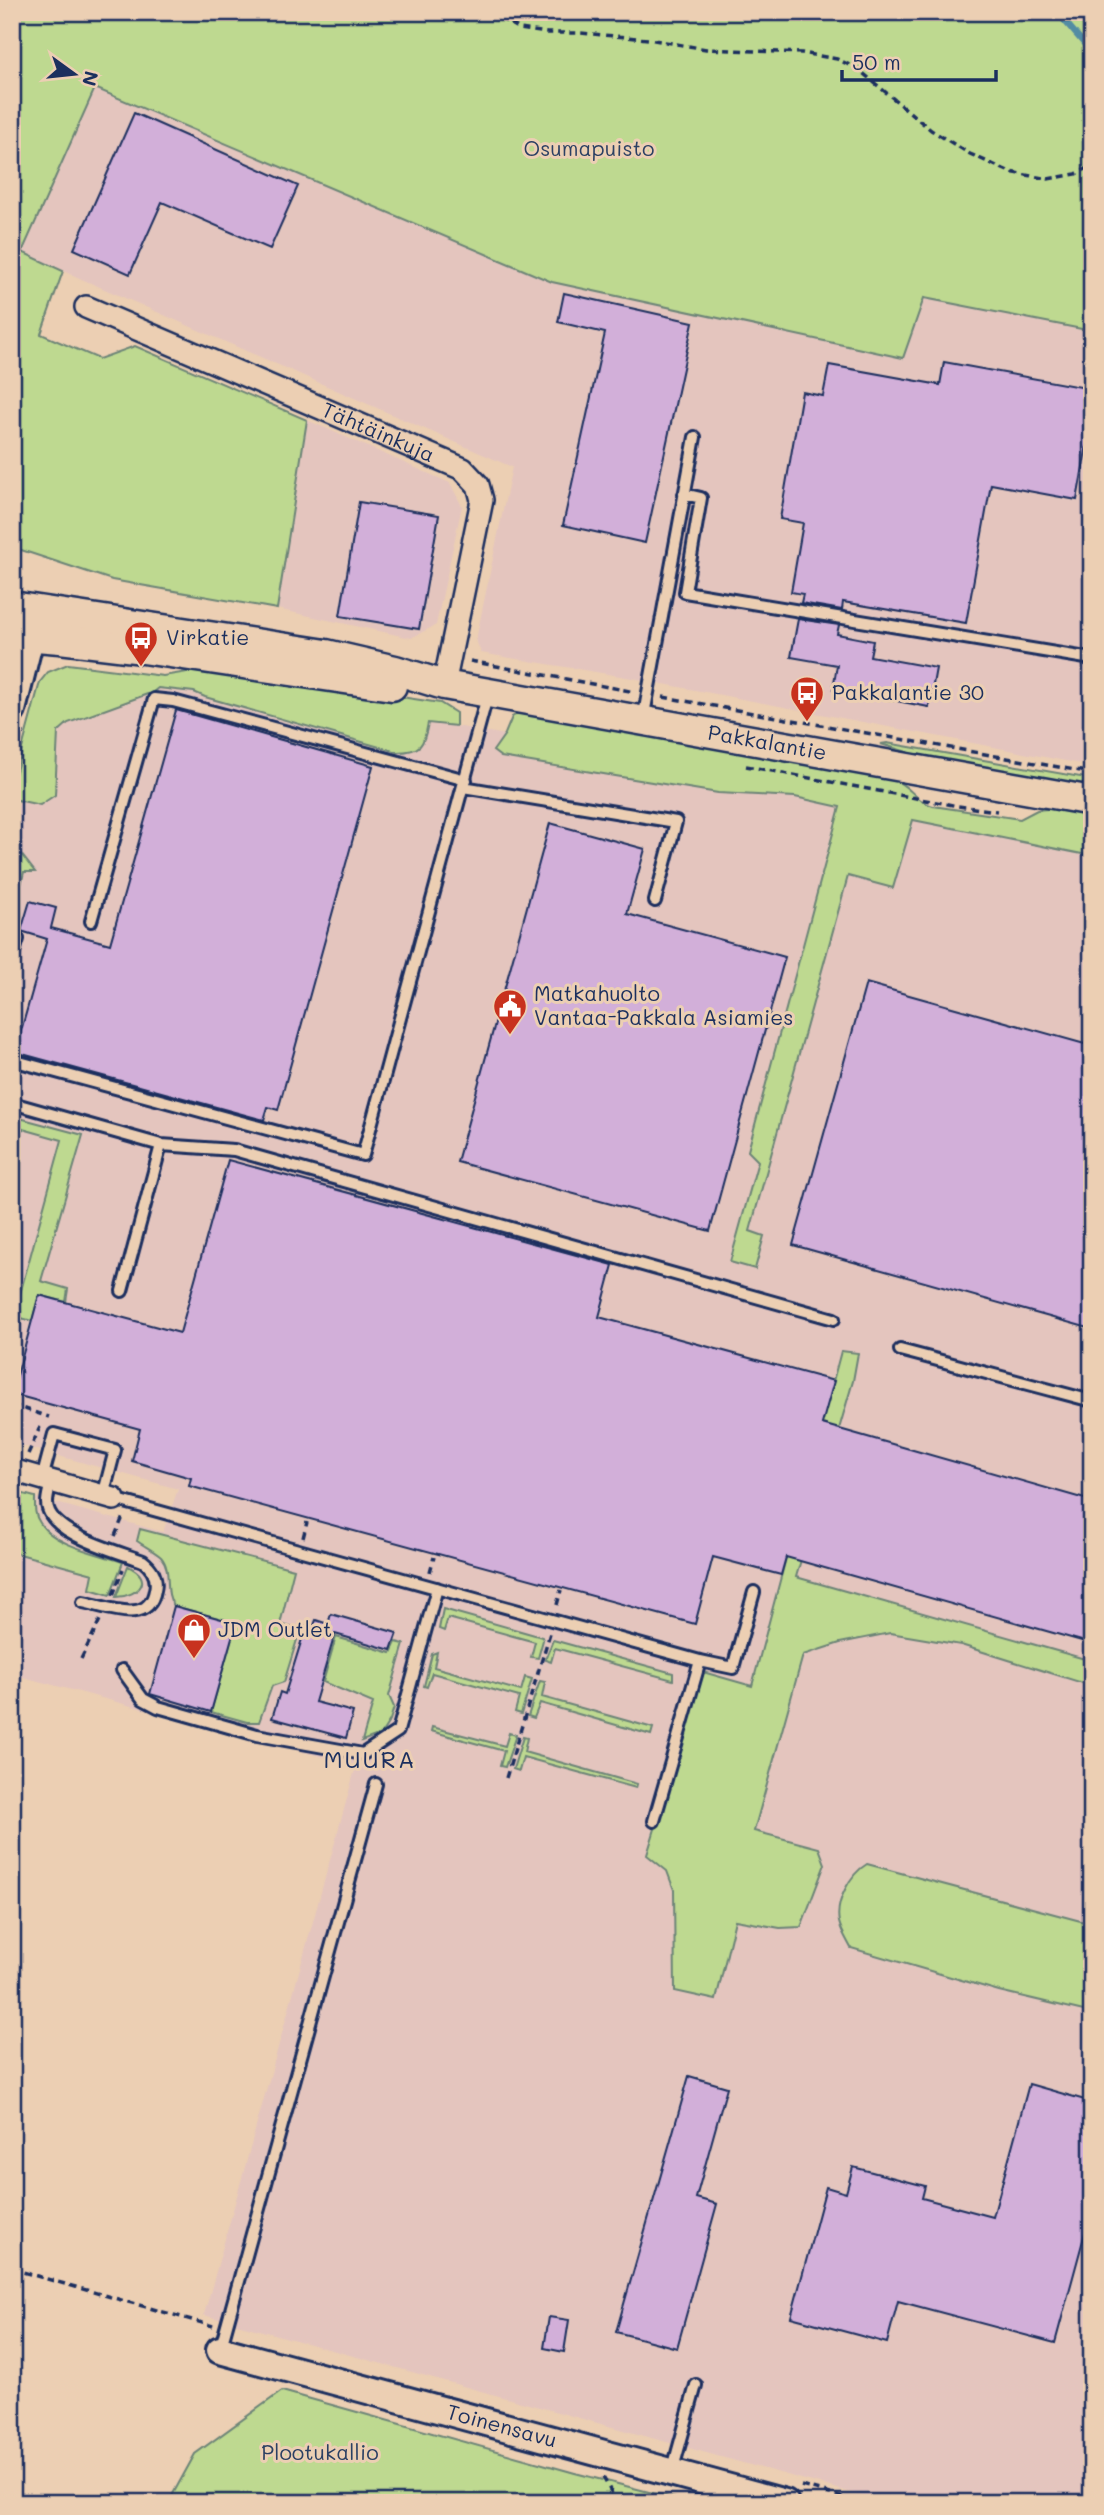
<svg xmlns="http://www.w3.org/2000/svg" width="1104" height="2515" font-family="Mali,sans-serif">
<rect width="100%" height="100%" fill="#eccfb3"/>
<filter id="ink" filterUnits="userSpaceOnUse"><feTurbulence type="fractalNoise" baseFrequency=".0143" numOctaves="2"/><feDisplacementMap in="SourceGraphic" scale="14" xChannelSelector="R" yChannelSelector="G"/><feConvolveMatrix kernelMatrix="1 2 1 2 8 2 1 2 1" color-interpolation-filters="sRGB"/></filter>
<g filter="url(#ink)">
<!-- built -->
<path fill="#e4c5be" d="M95 88 552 282 697 313 1092 270V766L632 678 481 653 476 640 512 467 22 253Z
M307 420 450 483 462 506 436 625 411 638 277 609Z
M58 679 194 692 456 726 1092 841V2503H889L204 2315 356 1766 12 1674V1491L163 1532 178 1489 12 1443V826Z"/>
<!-- green -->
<path fill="#bed990" stroke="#6c8477" stroke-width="2" d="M12 12H1092V331L924 298 903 358 552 282 95 88 22 252 63 271 41 334 99 359 135 346 307 420 277 609 112 580 12 547Z
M68 664 163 676 212 668 440 703 456 713V726L428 723C424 745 421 752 397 752L205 697 194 692 158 688 153 692 68 723 58 732 55 795 40 805 17 800 12 813V786L40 682 48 672Z
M522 711 891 778C911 786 914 800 933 806L1020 819 1037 810 1057 808 1092 811V856L913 820 893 888 848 876 750 1231 764 1236 755 1269 730 1262 758 1161 748 1151 840 807 795 797 718 793 501 757 493 751 505 734 512 717Z
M887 743 1092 779V788L933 760 881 744Z
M12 849 21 854 35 872H24L15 911 12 910Z
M12 1116 83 1135 41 1281 68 1289 66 1302 39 1295 32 1321 14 1316 62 1140 12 1126Z
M841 1351 858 1353 853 1381 796 1577 1092 1661V1686L961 1645 890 1633 840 1643 803 1655 754 1831 819 1848 825 1864 801 1927 780 1928 735 1920 716 2000 675 1991 674 1890 667 1871 647 1855 703 1672 752 1686Z
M12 1491 35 1497C35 1506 34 1515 40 1523 53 1545 99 1554 123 1562L110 1595 90 1589 93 1574 12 1552Z
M140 1529 294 1569 280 1624 300 1630 284 1682 272 1686 259 1722H247L211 1712 236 1623 174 1606C163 1592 173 1571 161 1557 154 1551 144 1546 137 1541Z
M128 1566C155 1579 139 1596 116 1597Z
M443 1609 542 1637 543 1640 538 1658 531 1657 535 1642 448 1618 444 1631 439 1629Z
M336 1637 391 1653 396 1642 404 1644 389 1696 394 1707 390 1720 381 1734 362 1741 373 1703 323 1682Z
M553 1640 673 1673V1680L555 1648 551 1662 545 1660Z
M437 1652 434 1667 521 1691 525 1677 532 1679 521 1714 515 1712 519 1697 432 1673 427 1687 424 1686 432 1654Z
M540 1681 545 1682 542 1697 653 1728 651 1735 540 1703 534 1718 528 1716Z
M432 1727 505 1746 509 1733 516 1735 505 1767 500 1766 504 1751 431 1731Z
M523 1737 527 1738 524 1752 637 1784 636 1788 523 1757 519 1771 513 1769Z
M867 1864 1092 1924V2013L999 1991 851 1948C847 1940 841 1931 839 1922 835 1902 850 1874 867 1864Z
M282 2391 575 2473 692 2503H168L195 2454Z"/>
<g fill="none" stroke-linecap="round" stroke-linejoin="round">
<!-- stream -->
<path stroke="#538ca3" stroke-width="6" d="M1057 12 1092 53"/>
</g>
<!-- building -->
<path fill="#d2afd9" stroke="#1b2f5e" stroke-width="2" d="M134 113 298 186 270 249 162 202 130 274 74 249Z
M564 293 693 322 645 543 563 525 605 333 558 322Z
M944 362 1092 389V417L1077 500 991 484 966 623 843 602 842 610 801 603 803 594 791 592 803 523 780 519 802 392 823 396 829 365 940 385Z
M359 502 439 515 419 629 340 616Z
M798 619 839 625 837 634 873 641 870 656 936 668 929 707 833 689 837 665 791 657Z
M176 710 373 766 278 1110 268 1107 264 1120 15 1052 47 939 21 931 30 901 56 908 51 928 110 944Z
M550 823 645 849 627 914 785 957 710 1231 457 1162Z
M866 983 1092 1046V1329L793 1245Z
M228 1160 613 1265 599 1317 834 1381 822 1424 1092 1501V1644L786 1557 781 1575 713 1557 695 1624 189 1486 191 1478 132 1461 140 1429 12 1394 39 1295 180 1333Z
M174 1606 236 1623 211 1712 150 1694Z
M331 1614 397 1633 391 1650 335 1634 315 1702 353 1712 346 1738 272 1718 280 1692 285 1694 306 1626 313 1628 316 1620 328 1624Z
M689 2076 727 2087 696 2198 717 2204 677 2348 616 2332Z
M1029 2084 1092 2102V2207L1055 2343 898 2301 887 2343 791 2317 826 2187 846 2193 853 2167 925 2186 922 2198 993 2217Z
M549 2317 569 2320 564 2352 544 2348Z"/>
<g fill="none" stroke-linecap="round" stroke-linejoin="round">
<!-- service casing -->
<g stroke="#1b2f5e" stroke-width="16">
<path id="service" d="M684 494 701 498 685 592 1092 659
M643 720 695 437
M463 787 676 822 655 901
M91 921 154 699 173 701 466 780
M12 958 18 939
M12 1060 363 1155 488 693
M12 1103 161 1145 234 1150 834 1319
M122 1291 161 1145
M900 1350 1092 1401
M42 1479 54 1434 115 1450 103 1496
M51 1481C50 1488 47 1496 47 1503 48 1534 117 1551 143 1561 152 1568 158 1578 155 1590 149 1626 108 1607 83 1602
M114 1499 700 1661 733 1668 754 1592
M122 1670 143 1699 158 1707 257 1735 363 1754 398 1731 437 1588
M654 1821 700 1661
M220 2350 376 1784
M672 2472 696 2385"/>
</g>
<!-- minor casing -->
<g stroke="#1b2f5e" stroke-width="26">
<g id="minor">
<path id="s1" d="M86 307 463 469 478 485 482 500 444 685"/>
<path d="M12 1470 114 1499"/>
</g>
</g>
<!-- tertiary casing -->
<g stroke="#1b2f5e" stroke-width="32">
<g id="tertiary">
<path d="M12 710 30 638 21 617"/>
<path id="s2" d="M220 2350 785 2503"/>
</g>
</g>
<!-- secondary casing -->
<g stroke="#1b2f5e" stroke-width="33">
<g id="secondary">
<path id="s3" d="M12 606 326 654 395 670 444 685 1092 801"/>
<path d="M12 635 60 639 143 649 392 686"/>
</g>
</g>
<!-- path -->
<path stroke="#1b2f5e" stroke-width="3.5" stroke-dasharray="7 5" stroke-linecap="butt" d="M490 12 520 29 547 33H581L648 39 706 49 802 53 837 59 858 69 931 130 970 154 1010 172 1048 179 1076 174 1092 166
M470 661 635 692
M663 697 1092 773
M746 766 958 806 997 811
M12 769 23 731
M12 1337 13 1333
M12 1405 49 1417
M28 1454 40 1427
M115 1536 123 1517
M303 1538 307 1522
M430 1572 434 1557
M113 1595 123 1569
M557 1605 561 1590
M81 1659 100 1620
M506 1778 550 1633
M12 2269 213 2326
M603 2477 617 2503
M801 2486 864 2503"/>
<!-- service -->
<use href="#service" stroke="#eccfb3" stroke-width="10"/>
<!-- minor -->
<use href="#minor" stroke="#eccfb3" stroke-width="21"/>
<!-- tertiary -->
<use href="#tertiary" stroke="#eccfb3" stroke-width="26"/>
<!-- secondary -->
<use href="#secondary" stroke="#eccfb3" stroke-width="28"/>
</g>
</g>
<!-- icons -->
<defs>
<g id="bus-pin" transform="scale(1.75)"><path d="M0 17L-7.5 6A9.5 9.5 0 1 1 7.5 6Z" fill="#c8321e" stroke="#eccfb3"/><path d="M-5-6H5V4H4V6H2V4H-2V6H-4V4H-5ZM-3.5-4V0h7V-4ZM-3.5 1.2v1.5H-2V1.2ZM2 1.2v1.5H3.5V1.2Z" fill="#fff"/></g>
<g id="civic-pin" transform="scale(1.75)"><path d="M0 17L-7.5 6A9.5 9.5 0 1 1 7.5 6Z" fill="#c8321e" stroke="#eccfb3"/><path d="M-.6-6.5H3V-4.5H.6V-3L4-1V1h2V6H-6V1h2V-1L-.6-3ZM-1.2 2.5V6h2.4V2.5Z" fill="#fff"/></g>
<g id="shop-pin" transform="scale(1.75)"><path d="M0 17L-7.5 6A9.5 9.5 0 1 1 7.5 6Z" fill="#c8321e" stroke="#eccfb3"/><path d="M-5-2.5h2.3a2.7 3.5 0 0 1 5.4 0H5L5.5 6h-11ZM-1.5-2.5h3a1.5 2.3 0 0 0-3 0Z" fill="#fff"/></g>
</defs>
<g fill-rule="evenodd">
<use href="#bus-pin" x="141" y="638"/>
<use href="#bus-pin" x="807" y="693"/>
<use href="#civic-pin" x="510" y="1006"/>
<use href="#shop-pin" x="194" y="1630"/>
</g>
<g text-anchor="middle" stroke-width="6" stroke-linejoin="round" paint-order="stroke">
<!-- park labels -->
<g font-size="21" fill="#2b4063" stroke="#eccfb3">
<text x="589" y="156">Osumapuisto</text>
<text x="320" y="2460">Plootukallio</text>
</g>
<!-- street labels -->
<g font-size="21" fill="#1b2f5e" stroke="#eccfb3">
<text dy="7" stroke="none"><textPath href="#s1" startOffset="318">Tähtäinkuja</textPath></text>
<text dy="7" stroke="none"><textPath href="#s3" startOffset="768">Pakkalantie</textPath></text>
<text dy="7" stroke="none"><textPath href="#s2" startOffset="292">Toinensavu</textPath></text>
</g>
<!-- poi labels -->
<g font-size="21" fill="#1b2f5e" stroke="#eccfb3" text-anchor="start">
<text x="166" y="645">Virkatie</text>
<text x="832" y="700">Pakkalantie 30</text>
<text x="534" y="1001">Matkahuolto<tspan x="534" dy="24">Vantaa-Pakkala Asiamies</tspan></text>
<text x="218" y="1637">JDM Outlet</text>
</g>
<!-- quarter labels -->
<g font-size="24" letter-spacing="2" fill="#1b2f5e" stroke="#eccfb3">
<text x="370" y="1768">MUURA</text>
</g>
</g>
<!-- margin -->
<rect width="1104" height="2515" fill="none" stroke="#eccfb3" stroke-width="42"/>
<rect x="21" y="21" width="1062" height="2473" fill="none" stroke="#1b2f5e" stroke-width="2.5" filter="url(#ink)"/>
<!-- north arrow -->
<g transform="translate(74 74) rotate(105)" stroke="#eccfb3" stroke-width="5" paint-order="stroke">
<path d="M0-5L12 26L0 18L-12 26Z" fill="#1b2f5e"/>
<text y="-10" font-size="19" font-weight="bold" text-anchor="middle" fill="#1b2f5e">N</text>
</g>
<!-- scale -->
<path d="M842 70v10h154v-10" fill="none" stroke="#1b2f5e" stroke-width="3.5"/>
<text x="852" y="70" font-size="21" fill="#1b2f5e" stroke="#eccfb3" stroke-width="5" paint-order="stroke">50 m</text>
</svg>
